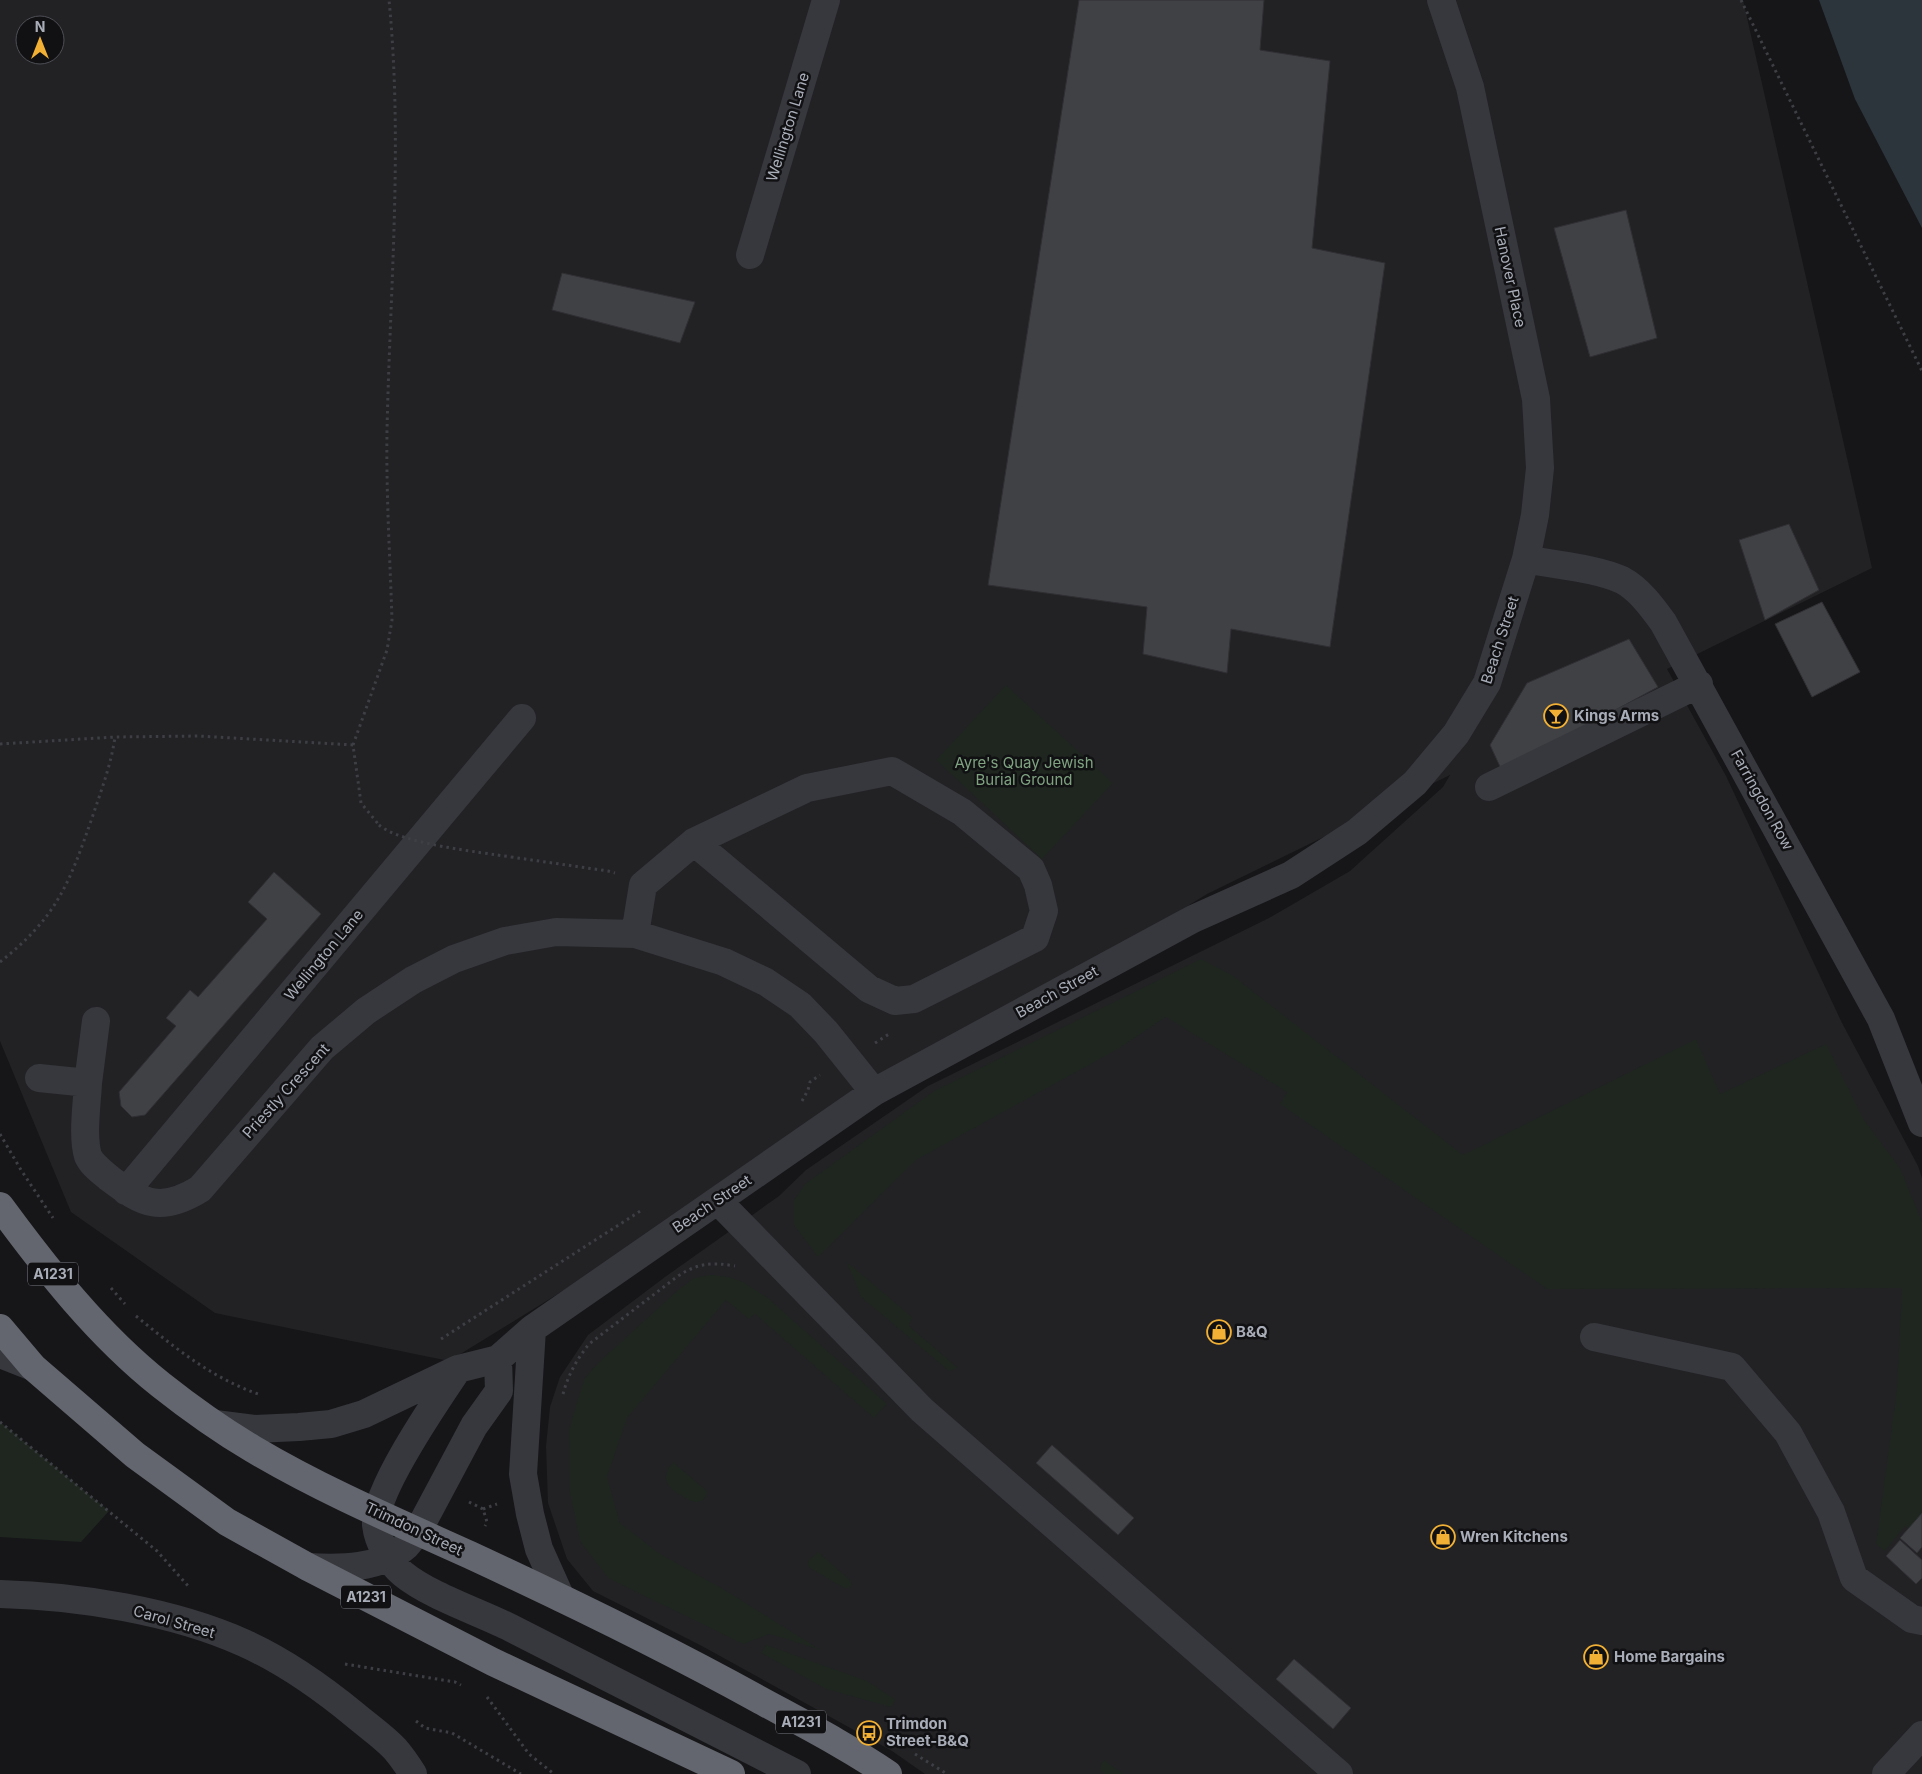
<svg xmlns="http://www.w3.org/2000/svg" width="1922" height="1774" font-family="Inter,sans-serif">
<rect width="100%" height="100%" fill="#161618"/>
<!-- built -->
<path fill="#222225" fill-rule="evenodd" d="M0 0H1743L1872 568 1667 669 1726 776 1842 1023 1918 1166 1922 1178V1774H925L892 1751 700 1645 593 1591 567 1559 548 1503 546 1446 550 1407 560 1377 588 1335 665 1277 779 1196 806 1170 928 1086 1269 918 1350 871 1443 787 1450 775 1207 894 449 1361 215 1313 71 1212 0 1041ZM25 25H55V55H25Z"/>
<!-- green -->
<path fill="#1e261f" d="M1006 685 1113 783 1042 859 936 760Z
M1201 959 1232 975 1463 1155 1696 1039 1720 1094 1826 1044 1864 1120 1900 1168 1922 1222V1513L1908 1529 1905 1526 1885 1551 1876 1544 1897 1388 1902 1288 1547 1289 1280 1104 1287 1092 1166 1017 1118 1049 916 1160 818 1257 794 1225V1200L805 1184 934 1091Z
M846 1261 913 1318 910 1322 909 1326 958 1368 949 1371 861 1297Z
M711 1275 729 1277 743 1282 768 1298 887 1404 874 1418 755 1314 749 1319 726 1300 627 1418 607 1477 620 1523 660 1554 723 1589 821 1650 770 1634 743 1644 608 1578 580 1541 570 1493 569 1430 584 1379 598 1363 677 1291 694 1278Z
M0 1422 109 1511 81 1542 0 1537Z
M673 1462 708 1492C706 1496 704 1500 701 1501 694 1504 688 1499 682 1496 666 1487 660 1478 673 1462Z
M818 1552 851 1581 852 1585 849 1588H844L810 1568 808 1564 809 1560Z
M766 1645 867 1681 896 1700 891 1707 826 1689 761 1653Z
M1104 1760 1124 1774H1104L1100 1770 1101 1764Z"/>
<!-- water -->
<path fill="#2c353c" d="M1819 0H1922V228L1855 99Z"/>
<!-- building -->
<path fill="#404145" stroke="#303034" d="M1079 0H1264L1260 50 1330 61 1312 248 1385 263 1330 647 1231 629 1227 673 1143 654 1147 607 988 585Z
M1626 210 1657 338 1590 357 1554 228Z
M562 273 695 302 680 343 552 310Z
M1789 524 1819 590 1765 620 1739 540Z
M1822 602 1860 672 1812 697 1775 624Z
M1629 639 1658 687 1502 771 1490 745 1527 683Z
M274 872 321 914 145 1115 132 1117 121 1106 119 1092 176 1026 166 1018 190 990 198 997 267 919 248 902Z
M1052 1445 1134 1518 1118 1535 1036 1463Z
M1922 1513V1547L1917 1553 1900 1538Z
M1900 1540 1922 1560V1578L1916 1584 1886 1556Z
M1294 1659 1351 1708 1333 1729 1276 1679Z"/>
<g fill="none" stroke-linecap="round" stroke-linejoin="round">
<!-- path -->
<path stroke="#3d3f44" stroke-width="3" stroke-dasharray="2.5 4" stroke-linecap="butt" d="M1741 0 1922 371
M0 744 115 737 199 736 353 745 361 803 379 825
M353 745 387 650 392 620C390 557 386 494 387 431 390 288 403 143 389 0
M511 857 608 871 615 873
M0 962C57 917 69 884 92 818 101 791 111 765 115 737
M875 1043 889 1034
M802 1101 808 1090 810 1082 820 1075
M0 1134 21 1170 53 1218
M111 1288 125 1304
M136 1316C175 1348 213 1379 261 1395
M441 1339 642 1210
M563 1394C568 1375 577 1359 589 1344L678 1276C698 1263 712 1262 735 1266
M0 1422 157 1551 189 1587
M469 1502 483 1509 487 1522 485 1526
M483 1509 497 1504
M345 1664 455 1682 461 1685
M487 1697 529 1754 554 1774
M416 1721 425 1728 452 1733 521 1774
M915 1754 947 1774"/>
<!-- minor -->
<path stroke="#37383d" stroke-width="28" d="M750 255 826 0
M1526 559C1554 565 1596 568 1622 580 1639 589 1652 607 1663 622L1881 1019 1922 1123
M1489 787 1699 684
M635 934 643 885 694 842 807 788 892 771 962 812 1031 869 1038 885 1044 911 1035 938 914 999 895 1001 869 989 694 842
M39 1078 88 1083 96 1021
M88 1083C87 1104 82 1136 88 1156 92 1165 102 1172 109 1178 143 1204 161 1213 200 1189L322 1048 366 1011 413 980 454 959 505 941 556 932 635 934 724 962 766 982 800 1005 826 1032 874 1092
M126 1191 522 718
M718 1201 922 1410 1339 1774
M532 1329 523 1474 530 1514 539 1549 561 1598
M1594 1337 1732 1367 1788 1433 1831 1512 1854 1578 1912 1619 1922 1621
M0 1354 33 1367
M215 1424 255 1429 299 1427 331 1424 364 1414 458 1369
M308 1567C340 1569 380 1569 406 1546 410 1542 414 1536 418 1531L474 1426 499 1391 498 1359
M0 1594C78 1596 173 1611 244 1643 284 1661 321 1687 355 1715 368 1726 384 1737 395 1749 402 1757 408 1766 413 1774
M797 1774C702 1725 607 1677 511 1628 479 1612 430 1596 403 1574 390 1563 378 1543 376 1525 374 1491 437 1400 458 1369L498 1359 532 1329 874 1092 1193 919 1291 875 1357 832 1415 783 1456 734 1487 683 1526 559 1535 515 1540 468 1536 399 1470 87 1441 0
M1886 1774 1922 1735"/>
<!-- highway -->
<path stroke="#63666e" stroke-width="28" d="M0 1206C47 1270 98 1335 161 1385 190 1408 221 1430 253 1449 322 1490 397 1522 470 1555 567 1600 664 1647 758 1699 802 1723 847 1746 888 1774
M0 1328 33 1367 135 1455 227 1522 308 1567 493 1662 731 1774"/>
<!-- path-bridge -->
<path stroke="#3d3f44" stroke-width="3" stroke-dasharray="2.5 4" stroke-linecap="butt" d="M379 825C401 844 480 852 511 857"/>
</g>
<!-- icons -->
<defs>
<g id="bar-ring" transform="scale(1.25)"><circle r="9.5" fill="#111113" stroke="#f2b134" stroke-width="1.5"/><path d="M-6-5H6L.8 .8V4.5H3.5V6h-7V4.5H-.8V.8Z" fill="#f2b134"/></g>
<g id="shop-ring" transform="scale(1.25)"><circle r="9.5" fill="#111113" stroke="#f2b134" stroke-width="1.5"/><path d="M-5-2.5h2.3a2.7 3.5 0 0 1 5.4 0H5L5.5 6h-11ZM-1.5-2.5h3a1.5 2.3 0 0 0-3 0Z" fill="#f2b134"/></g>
<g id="bus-ring" transform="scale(1.25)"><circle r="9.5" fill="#111113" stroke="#f2b134" stroke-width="1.5"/><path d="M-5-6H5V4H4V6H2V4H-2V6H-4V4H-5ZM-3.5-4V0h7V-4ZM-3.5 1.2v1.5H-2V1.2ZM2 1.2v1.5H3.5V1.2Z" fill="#f2b134"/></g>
</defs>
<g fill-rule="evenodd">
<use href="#bar-ring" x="1556" y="716"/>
<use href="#shop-ring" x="1219" y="1332"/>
<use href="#shop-ring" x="1443" y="1537"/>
<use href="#shop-ring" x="1596" y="1657"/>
<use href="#bus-ring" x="869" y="1733"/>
</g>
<g text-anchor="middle" stroke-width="5" stroke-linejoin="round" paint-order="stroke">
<!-- shield labels -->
<g fill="#111113" stroke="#7b7e86" stroke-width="1">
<rect x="28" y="1262.5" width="50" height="23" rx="4"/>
<rect x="341" y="1585.5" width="50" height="23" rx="4"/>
<rect x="776" y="1710.5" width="50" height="23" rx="4"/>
</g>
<g font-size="14" font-weight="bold" fill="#a8adb8">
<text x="53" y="1279">A1231</text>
<text x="366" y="1602">A1231</text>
<text x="801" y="1727">A1231</text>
</g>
<!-- street labels -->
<g font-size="15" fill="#a8adb8" stroke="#111113">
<text transform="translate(788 127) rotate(-73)" y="5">Wellington Lane</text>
<text transform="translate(1510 277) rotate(78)" y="5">Hanover Place</text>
<text transform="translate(1500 640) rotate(-72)" y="5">Beach Street</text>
<text transform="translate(1762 800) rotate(61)" y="5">Farringdon Row</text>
<text transform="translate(324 955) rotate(-50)" y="5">Wellington Lane</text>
<text transform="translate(1057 992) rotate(-29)" y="5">Beach Street</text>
<text transform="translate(286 1091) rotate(-48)" y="5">Priestly Crescent</text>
<text transform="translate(712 1204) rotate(-34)" y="5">Beach Street</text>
<text transform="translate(414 1529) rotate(25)" y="5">Trimdon Street</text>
<text transform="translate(174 1622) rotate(16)" y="5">Carol Street</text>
</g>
<!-- poi labels -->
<g font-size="15" font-weight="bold" fill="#a8adb8" stroke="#111113" text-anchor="start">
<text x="1574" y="721">Kings Arms</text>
<text x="1236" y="1337">B&amp;Q</text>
<text x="1460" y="1542">Wren Kitchens</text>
<text x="1614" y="1662">Home Bargains</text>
<text x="886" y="1729">Trimdon<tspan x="886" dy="17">Street-B&amp;Q</tspan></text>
</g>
<!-- park labels -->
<g font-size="15" fill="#7fa381" stroke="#111113">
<text x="1024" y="768">Ayre's Quay Jewish<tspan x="1024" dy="17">Burial Ground</tspan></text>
</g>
</g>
<!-- north arrow -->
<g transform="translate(40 40)"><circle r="24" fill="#111113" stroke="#4d4f55"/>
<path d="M0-4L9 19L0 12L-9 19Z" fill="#f2b134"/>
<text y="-8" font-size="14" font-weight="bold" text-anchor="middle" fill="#a8adb8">N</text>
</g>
</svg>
